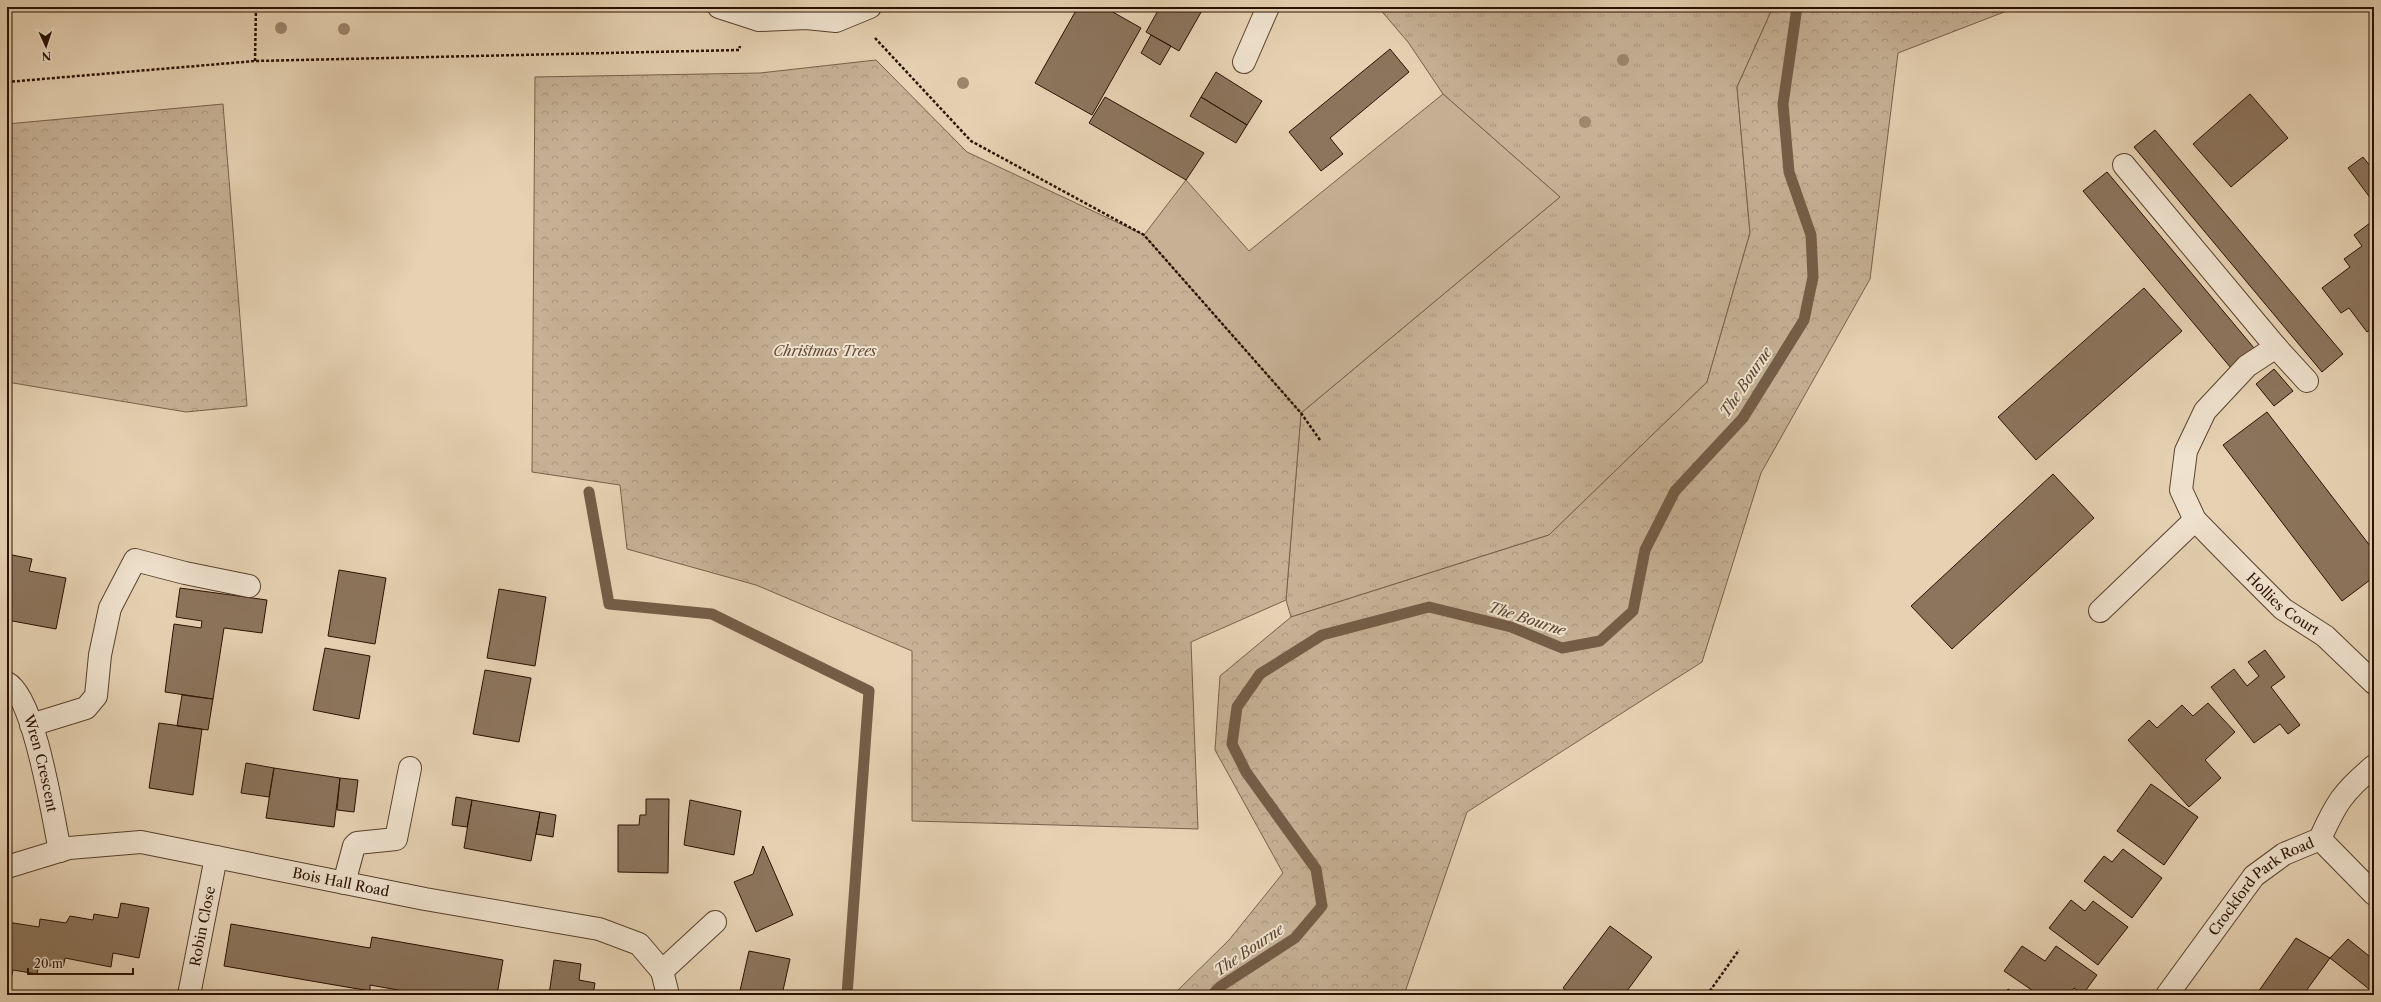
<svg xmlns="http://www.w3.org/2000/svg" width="2381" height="1002" font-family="'Libre Caslon Text',serif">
<defs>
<pattern id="grass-tufts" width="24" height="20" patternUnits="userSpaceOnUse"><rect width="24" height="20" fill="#c6b195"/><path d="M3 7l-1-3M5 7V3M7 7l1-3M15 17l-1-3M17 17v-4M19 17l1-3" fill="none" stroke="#aa977f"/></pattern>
<pattern id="forest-crowns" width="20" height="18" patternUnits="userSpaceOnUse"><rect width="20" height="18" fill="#c6b195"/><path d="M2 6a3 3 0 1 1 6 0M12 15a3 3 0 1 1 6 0" fill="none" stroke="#aa977f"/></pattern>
</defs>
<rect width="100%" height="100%" fill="#e6d2b3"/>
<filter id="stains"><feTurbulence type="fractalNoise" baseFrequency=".005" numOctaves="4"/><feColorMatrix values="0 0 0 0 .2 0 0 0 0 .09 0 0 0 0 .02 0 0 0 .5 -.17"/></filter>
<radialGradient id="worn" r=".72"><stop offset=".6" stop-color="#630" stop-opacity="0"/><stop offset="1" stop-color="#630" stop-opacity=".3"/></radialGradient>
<!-- grass -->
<path fill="url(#grass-tufts)" stroke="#78614a" d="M1378 7H1773L1737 87 1750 233 1707 382 1549 535 1291 617 1286 600 1301 413 1560 197 1443 94 1408 42Z"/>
<!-- forest -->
<path fill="url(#forest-crowns)" stroke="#78614a" d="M1773 7H2017L1898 53 1870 279 1761 473 1702 662 1467 812 1404 995H1173L1229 940 1283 873 1215 750 1220 676 1291 617 1549 535 1707 382 1750 233 1737 87Z
M876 60 967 152 1144 235 1301 413 1286 600 1191 642 1198 829 912 821V651L756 585 627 549 620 485 532 472 535 77 760 73Z
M223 104 247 406 186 412 7 382V124Z"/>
<!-- green -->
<path fill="#c6b195" stroke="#78614a" d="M1443 94 1560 197 1301 413 1144 235 1186 180 1249 251Z"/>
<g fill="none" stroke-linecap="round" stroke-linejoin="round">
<!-- stream -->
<path stroke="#745d47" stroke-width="11" d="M589 492 609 604 712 614 869 691 847 995
M1212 995 1221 986 1295 938 1322 906 1316 869 1246 772 1232 744 1237 707 1260 674 1322 635 1429 607 1511 627 1562 648 1600 641 1633 611 1645 550 1675 491 1743 418 1804 320 1813 277 1811 235 1789 172 1783 104 1797 7"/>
</g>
<!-- building -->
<path fill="#8c755d" stroke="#2a1100" d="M1078 7H1104L1141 28 1092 115 1035 83Z
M1160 7H1204L1179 51 1146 32Z
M1151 35 1171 46 1160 65 1141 53Z
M1390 49 1409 72 1330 138 1343 154 1321 171 1289 132Z
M1216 72 1262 101 1247 125 1201 97Z
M2250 94 2288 138 2231 187 2193 144Z
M1105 97 1204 153 1186 180 1089 123Z
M1201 97 1247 125 1236 143 1190 116Z
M2155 130 2343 354 2322 372 2134 147Z
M2363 157 2374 171V203L2348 168Z
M2107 172 2254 348 2231 368 2083 191Z
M2374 220V327L2367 332 2349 308 2341 313 2322 288 2350 267 2344 259 2362 246 2354 235Z
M2144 288 2182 331 2036 460 1998 417Z
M2274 369 2293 391 2274 406 2256 384Z
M2267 412 2374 551V577L2342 601 2223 445Z
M2053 474 2094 518 1952 649 1911 606Z
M7 554 32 559 29 571 66 578 56 629 7 620Z
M339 570 386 578 375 644 328 636Z
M180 588 267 600 262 633 224 628 213 699 165 692 174 624 201 628 202 621 176 617Z
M499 589 546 597 535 666 487 658Z
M325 648 370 656 359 719 313 710Z
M2265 650 2285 677 2271 687 2300 725 2288 734 2280 724 2254 743 2211 687 2234 669 2247 686 2259 676 2248 662Z
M485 670 531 678 519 742 473 734Z
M182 695 213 699 208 730 177 726Z
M2208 703 2235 732 2205 760 2221 778 2189 807 2128 740 2149 720 2157 728 2182 705 2193 716Z
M159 723 202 729 193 795 149 788Z
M246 763 274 768 269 797 241 793Z
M274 768 340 778 334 827 266 818Z
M340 778 358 780 354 812 337 810Z
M2151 784 2198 817 2164 865 2117 831Z
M456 797 472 800 467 827 452 825Z
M646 799H669L668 873 618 872V825H639L640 815H646Z
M472 800 540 812 531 861 464 848Z
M690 800 741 811 734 855 684 845Z
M540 812 556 815 553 837 536 834Z
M763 846 793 915 756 932 734 882 753 874Z
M2123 849 2162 878 2132 918 2084 881 2104 856 2112 862Z
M2071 900 2085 911 2093 901 2128 927 2098 965 2049 928Z
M121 903 149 908 139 958 113 953 111 967 65 958 63 968 39 964 37 974 13 970 10 984 7 983V922L39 927 40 919 66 923 70 916 93 920 94 914 118 918Z
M231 924 370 948 372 937 503 960 497 995H426L370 985V991L224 966Z
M1610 926 1652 957 1624 995H1572L1563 988Z
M2296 938 2330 958 2303 995H2256Z
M2348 939 2374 960V993L2330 958Z
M2022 946 2045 961 2056 946 2097 975 2083 994 2074 988 2069 995H2039L2004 971Z
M749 951 790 959 782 995H739Z
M554 960 581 964 579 980 595 983 593 995H549Z
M2008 989 2017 995H2004Z"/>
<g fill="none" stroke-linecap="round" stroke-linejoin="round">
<!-- minor casing -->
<g stroke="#59412d" stroke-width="24">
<g id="minor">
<path d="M719 7 759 20 806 18 836 21 870 7"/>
<path d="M1244 62 1268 7"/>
<path id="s1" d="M2124 165 2276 347 2247 366 2205 411 2186 451 2181 490 2195 520 2243 569 2283 609 2325 636 2374 683"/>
<path d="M2276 347 2307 381"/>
<path d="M2100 611 2195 520"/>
<path id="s2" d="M7 683C35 697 53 818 60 851"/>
<path d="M31 725 86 708 96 696 100 655 110 608 135 560 185 573 249 586"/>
<path d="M2320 839 2374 894"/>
<path id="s3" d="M7 867 69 848 141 842 425 899 599 929 639 944 662 971 668 995"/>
<path d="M344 883 354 846 357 843 396 839 410 768"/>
<path d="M662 971 715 922"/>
<path id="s4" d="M189 995 216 857"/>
<path id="s5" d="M2167 995 2254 876 2284 854 2320 839C2336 803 2343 792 2374 766"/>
</g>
</g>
<!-- path -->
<path stroke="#2a1100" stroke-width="2.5" stroke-dasharray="3 2" stroke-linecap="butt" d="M875 38 971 141 1144 235 1301 413 1320 440
M255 61 256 7
M7 82 255 61 739 50 740 46
M1707 995 1739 950"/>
<!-- minor -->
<use href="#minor" stroke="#efe2ce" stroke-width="22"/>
</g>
<!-- trees -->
<g fill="#9d876d">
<circle cx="281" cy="28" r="6"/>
<circle cx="344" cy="29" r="6"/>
<circle cx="1623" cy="60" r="6"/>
<circle cx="963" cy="83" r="6"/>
<circle cx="1585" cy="122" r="6"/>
</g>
<g text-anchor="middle" stroke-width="4" stroke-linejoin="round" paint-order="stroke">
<!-- park labels -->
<g font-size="14" font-style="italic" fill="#614934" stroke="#efe2ce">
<text x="825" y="356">Christmas Trees</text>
</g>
<!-- street labels -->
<g font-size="14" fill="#2a1100" stroke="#efe2ce">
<text dy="5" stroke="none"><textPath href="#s1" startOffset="572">Hollies Court</textPath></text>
<text dy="5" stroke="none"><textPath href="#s2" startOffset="89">Wren Crescent</textPath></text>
<text dy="5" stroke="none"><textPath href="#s3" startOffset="341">Bois Hall Road</textPath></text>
<text dy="5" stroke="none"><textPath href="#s5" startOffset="146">Crockford Park Road</textPath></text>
<text dy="5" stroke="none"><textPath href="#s4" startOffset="70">Robin Close</textPath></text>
</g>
<!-- water labels -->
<g font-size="15" font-style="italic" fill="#5c442f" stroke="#efe2ce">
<text transform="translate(1746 382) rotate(-56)" y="5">The Bourne</text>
<text transform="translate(1527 619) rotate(18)" y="5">The Bourne</text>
<text transform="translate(1249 950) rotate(-34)" y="5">The Bourne</text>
</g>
</g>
<!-- margin -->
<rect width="2381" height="1002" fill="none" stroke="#e6d2b3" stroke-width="24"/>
<rect x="8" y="8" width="2365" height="986" fill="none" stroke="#2a1100" stroke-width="2"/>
<rect x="12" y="12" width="2357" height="978" fill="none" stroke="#2a1100"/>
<!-- north arrow -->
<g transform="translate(46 46) rotate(177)" stroke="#efe2ce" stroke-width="3" paint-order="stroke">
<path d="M0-3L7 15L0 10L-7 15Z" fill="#2a1100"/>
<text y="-6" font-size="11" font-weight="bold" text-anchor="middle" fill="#2a1100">N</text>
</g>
<!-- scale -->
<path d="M28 968v6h105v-6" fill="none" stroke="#2a1100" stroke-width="2"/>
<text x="34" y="968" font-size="12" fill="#2a1100" stroke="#efe2ce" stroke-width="3" paint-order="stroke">20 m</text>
<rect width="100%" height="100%" filter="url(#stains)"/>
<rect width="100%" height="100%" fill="url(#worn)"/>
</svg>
